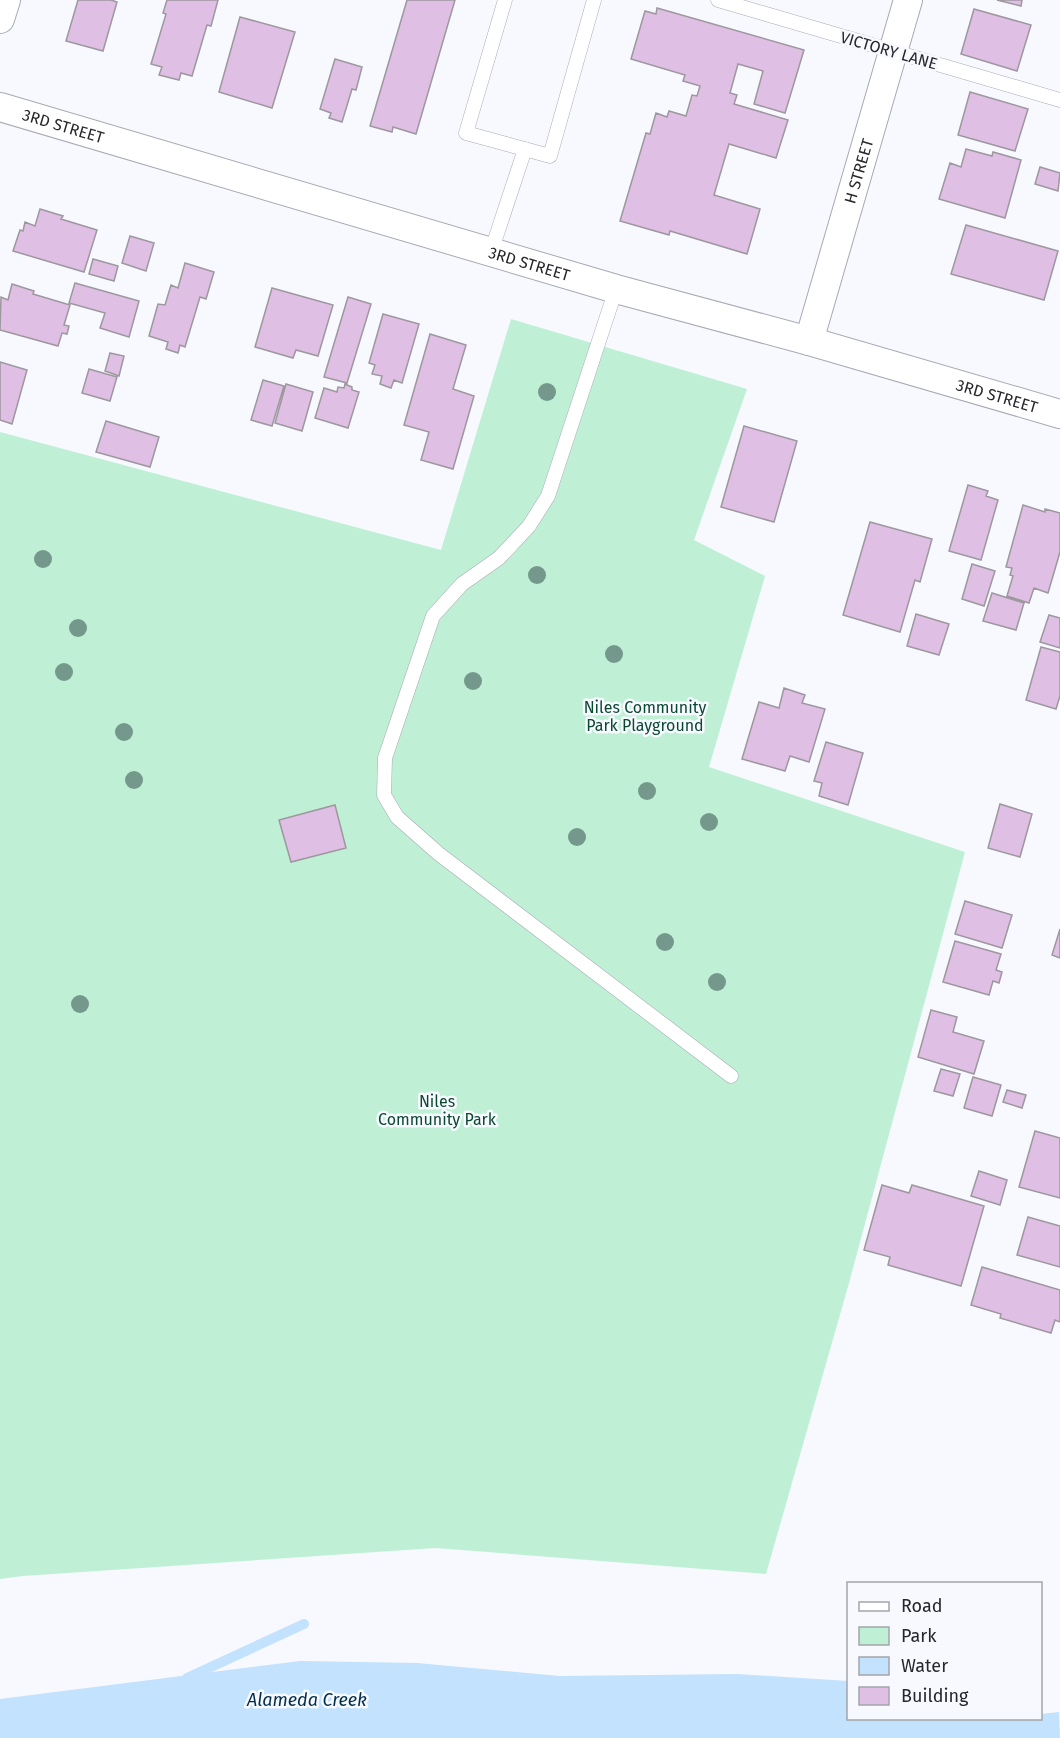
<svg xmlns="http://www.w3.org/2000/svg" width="1060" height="1738" font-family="'Fira Sans',sans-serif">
<rect width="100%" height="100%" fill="#f7f9ff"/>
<!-- green -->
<path fill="#bff0d5" d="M511 319 747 389 694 540 765 576 709 767 965 852 849 1283 766 1574 436 1548 23 1576 0 1579V432L441 550Z"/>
<!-- water -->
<path fill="#c2e2fd" d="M300 1661 417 1663 560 1676 737 1674 848 1681V1718H1040L1041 1714 1059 1712 1060 1738H0V1699Z"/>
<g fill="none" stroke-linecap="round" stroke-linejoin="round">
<!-- stream -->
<path stroke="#c2e2fd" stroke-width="10" d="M187 1678 304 1624"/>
</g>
<!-- building -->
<path fill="#e0bfe5" stroke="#9d979e" stroke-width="1.5" d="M78 0H111L117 2 103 51 66 41Z
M167 0H218L211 26 207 25 192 76 181 73 179 80 159 75 162 67 151 64 166 14 163 13Z
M407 0H455L416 134 393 127 392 132 370 126Z
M997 0H1022L1021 6Z
M657 8 804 50 785 113 754 104 763 71 738 64 730 93 737 95 734 104 788 120 776 158 729 144 714 195 760 209 747 254 670 231 669 235 620 221 646 133 650 134 656 113 667 117 669 111 686 116 692 95 697 96 700 86 683 81 685 75 631 59 645 11 656 14Z
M974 9 1031 25 1017 71 961 54Z
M240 17 295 32 272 108 219 92Z
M335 59 362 67 356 90 352 89 342 122 329 118 331 113 320 109Z
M970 92 1028 109 1015 151 958 135Z
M966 149 992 156 993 152 1021 160 1005 218 939 199 950 163 961 167Z
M1040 167 1060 173 1058 191 1035 184Z
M40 209 63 216 61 219 97 230 84 272 13 251 20 230 23 231 25 222 35 226Z
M966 225 1058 251 1044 300 951 274Z
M130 236 154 243 146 271 122 263Z
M93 259 118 266 114 281 89 274Z
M185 263 214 272 206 299 200 297 185 347 180 345 178 353 166 349 168 342 149 336 158 304 165 305 171 285 178 288Z
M75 283 139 301 129 337 100 328 105 313 69 303Z
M12 284 34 291 33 294 70 305 64 325 69 326 67 334 62 333 58 346 0 330 1 297 8 300Z
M272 288 333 305 318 356 296 350 293 358 255 347Z
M348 297 371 304 347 383 324 377Z
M383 314 419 324 402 383 394 380 391 388 380 384 382 376 372 374 375 365 369 363Z
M430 334 466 345 453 389 474 396 453 469 421 460 429 432 404 425Z
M110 353 124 356 119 376 105 371Z
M0 362 27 370 12 424 0 420Z
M89 369 117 377 110 401 82 393Z
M263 380 284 386 272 426 251 420Z
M286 384 313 392 302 431 275 423Z
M345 384 352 387V390L359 392 348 428 315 418 324 388 337 392 338 387 344 388Z
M106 421 159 437 150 467 96 452Z
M744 426 797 441 774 522 721 507Z
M968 485 988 491 986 496 998 500 981 560 949 551Z
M1023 505 1045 512V509L1060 513V552L1048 593 1034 588 1029 603 1007 596 1013 576 1010 575 1012 568 1006 567Z
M870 522 932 539 920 582 915 580 900 632 843 615Z
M972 564 995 571 984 606 962 599Z
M992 593 1024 603 1016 630 983 621Z
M916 614 949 624 939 655 907 646Z
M1049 615 1060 618V648L1040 642Z
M1041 647 1060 652V696L1056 709 1026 700Z
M784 688 805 695 802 703 825 709 809 762 790 756 785 771 742 759 759 702 779 708Z
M826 742 863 753 848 805 819 796 822 783 814 781Z
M1000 804 1032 814 1020 857 988 848Z
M335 805 346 848 291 862 279 820Z
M965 901 1012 915 1002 948 955 934Z
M1060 929V958L1052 955Z
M955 941 1001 954 996 970 1002 972 999 983 993 981 989 995 943 982Z
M931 1010 957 1017 953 1032 984 1041 974 1074 918 1057Z
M941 1069 960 1074 953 1096 934 1091Z
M973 1077 1001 1085 992 1116 964 1108Z
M1007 1090 1026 1095 1022 1108 1003 1102Z
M1035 1131 1060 1138V1198L1019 1187Z
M979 1171 1007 1180 1000 1205 971 1196Z
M882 1185 909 1193 912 1185 984 1206 961 1286 888 1265 890 1257 864 1250Z
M1028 1217 1060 1226V1267L1017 1255Z
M982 1267 1060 1290V1322L1055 1320 1051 1333 1000 1318 1001 1314 971 1305Z"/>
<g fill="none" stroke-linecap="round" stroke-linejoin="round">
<!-- lane casing -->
<g stroke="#a7aab4" stroke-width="15">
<path id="lane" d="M505 0 466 133 550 156 594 0
M718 0 1060 100
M491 252 525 149
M616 289 548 496 529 526 499 558 462 584 433 616 385 758 384 795 397 817 439 854 731 1076"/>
</g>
<!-- street casing -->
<g stroke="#a7aab4" stroke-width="30">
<g id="street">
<path d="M0 19 6 0"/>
<path id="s1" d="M0 107 616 289 809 341 1060 414"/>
<path id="s2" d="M809 341 908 0"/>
</g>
</g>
<!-- lane -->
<use href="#lane" stroke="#fff" stroke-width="14"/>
<!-- street -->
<use href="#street" stroke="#fff" stroke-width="28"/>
</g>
<!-- trees -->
<g fill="#75988d">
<circle cx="547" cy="392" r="9"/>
<circle cx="43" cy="559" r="9"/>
<circle cx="537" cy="575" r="9"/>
<circle cx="78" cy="628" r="9"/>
<circle cx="614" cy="654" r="9"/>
<circle cx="64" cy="672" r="9"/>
<circle cx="473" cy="681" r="9"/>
<circle cx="124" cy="732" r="9"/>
<circle cx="134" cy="780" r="9"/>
<circle cx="647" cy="791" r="9"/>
<circle cx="709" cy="822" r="9"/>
<circle cx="577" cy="837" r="9"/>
<circle cx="665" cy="942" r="9"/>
<circle cx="717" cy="982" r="9"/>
<circle cx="80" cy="1004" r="9"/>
</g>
<g text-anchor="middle" stroke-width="5" stroke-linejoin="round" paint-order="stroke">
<!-- street labels -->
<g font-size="16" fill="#26272b" stroke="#f7f9ff">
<text transform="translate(889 50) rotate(16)" y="6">VICTORY LANE</text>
<text dy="6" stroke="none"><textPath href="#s1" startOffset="66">3RD STREET</textPath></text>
<text dy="6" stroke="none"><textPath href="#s2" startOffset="177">H STREET</textPath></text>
<text dy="6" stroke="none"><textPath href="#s1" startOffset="552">3RD STREET</textPath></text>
<text dy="6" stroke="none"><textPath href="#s1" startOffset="1038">3RD STREET</textPath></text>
</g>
<!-- park labels -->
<g font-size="16" fill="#0a4830" stroke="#f7f9ff">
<text x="645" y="713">Niles Community<tspan x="645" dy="18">Park Playground</tspan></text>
<text x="437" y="1107">Niles<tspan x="437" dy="18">Community Park</tspan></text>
</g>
<!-- water labels -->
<g font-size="18" font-style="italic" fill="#002e4d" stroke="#f7f9ff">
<text x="307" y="1706">Alameda Creek</text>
</g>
</g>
<!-- legend -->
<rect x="847" y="1582" width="195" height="138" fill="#f7f9ff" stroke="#a3a5aa" stroke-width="1.5"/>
<rect x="859" y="1602" width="30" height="9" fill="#ffffff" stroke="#a3a5aa" stroke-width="1.5"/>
<text x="901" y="1612" font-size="18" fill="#26272b">Road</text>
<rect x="859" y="1627" width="30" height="18" fill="#bff0d5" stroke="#a3a5aa" stroke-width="1.5"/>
<text x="901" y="1642" font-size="18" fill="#26272b">Park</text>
<rect x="859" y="1657" width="30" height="18" fill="#c2e2fd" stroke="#a3a5aa" stroke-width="1.5"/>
<text x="901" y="1672" font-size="18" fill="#26272b">Water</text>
<rect x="859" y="1687" width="30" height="18" fill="#e0bfe5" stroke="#a3a5aa" stroke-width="1.5"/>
<text x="901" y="1702" font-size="18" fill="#26272b">Building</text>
</svg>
